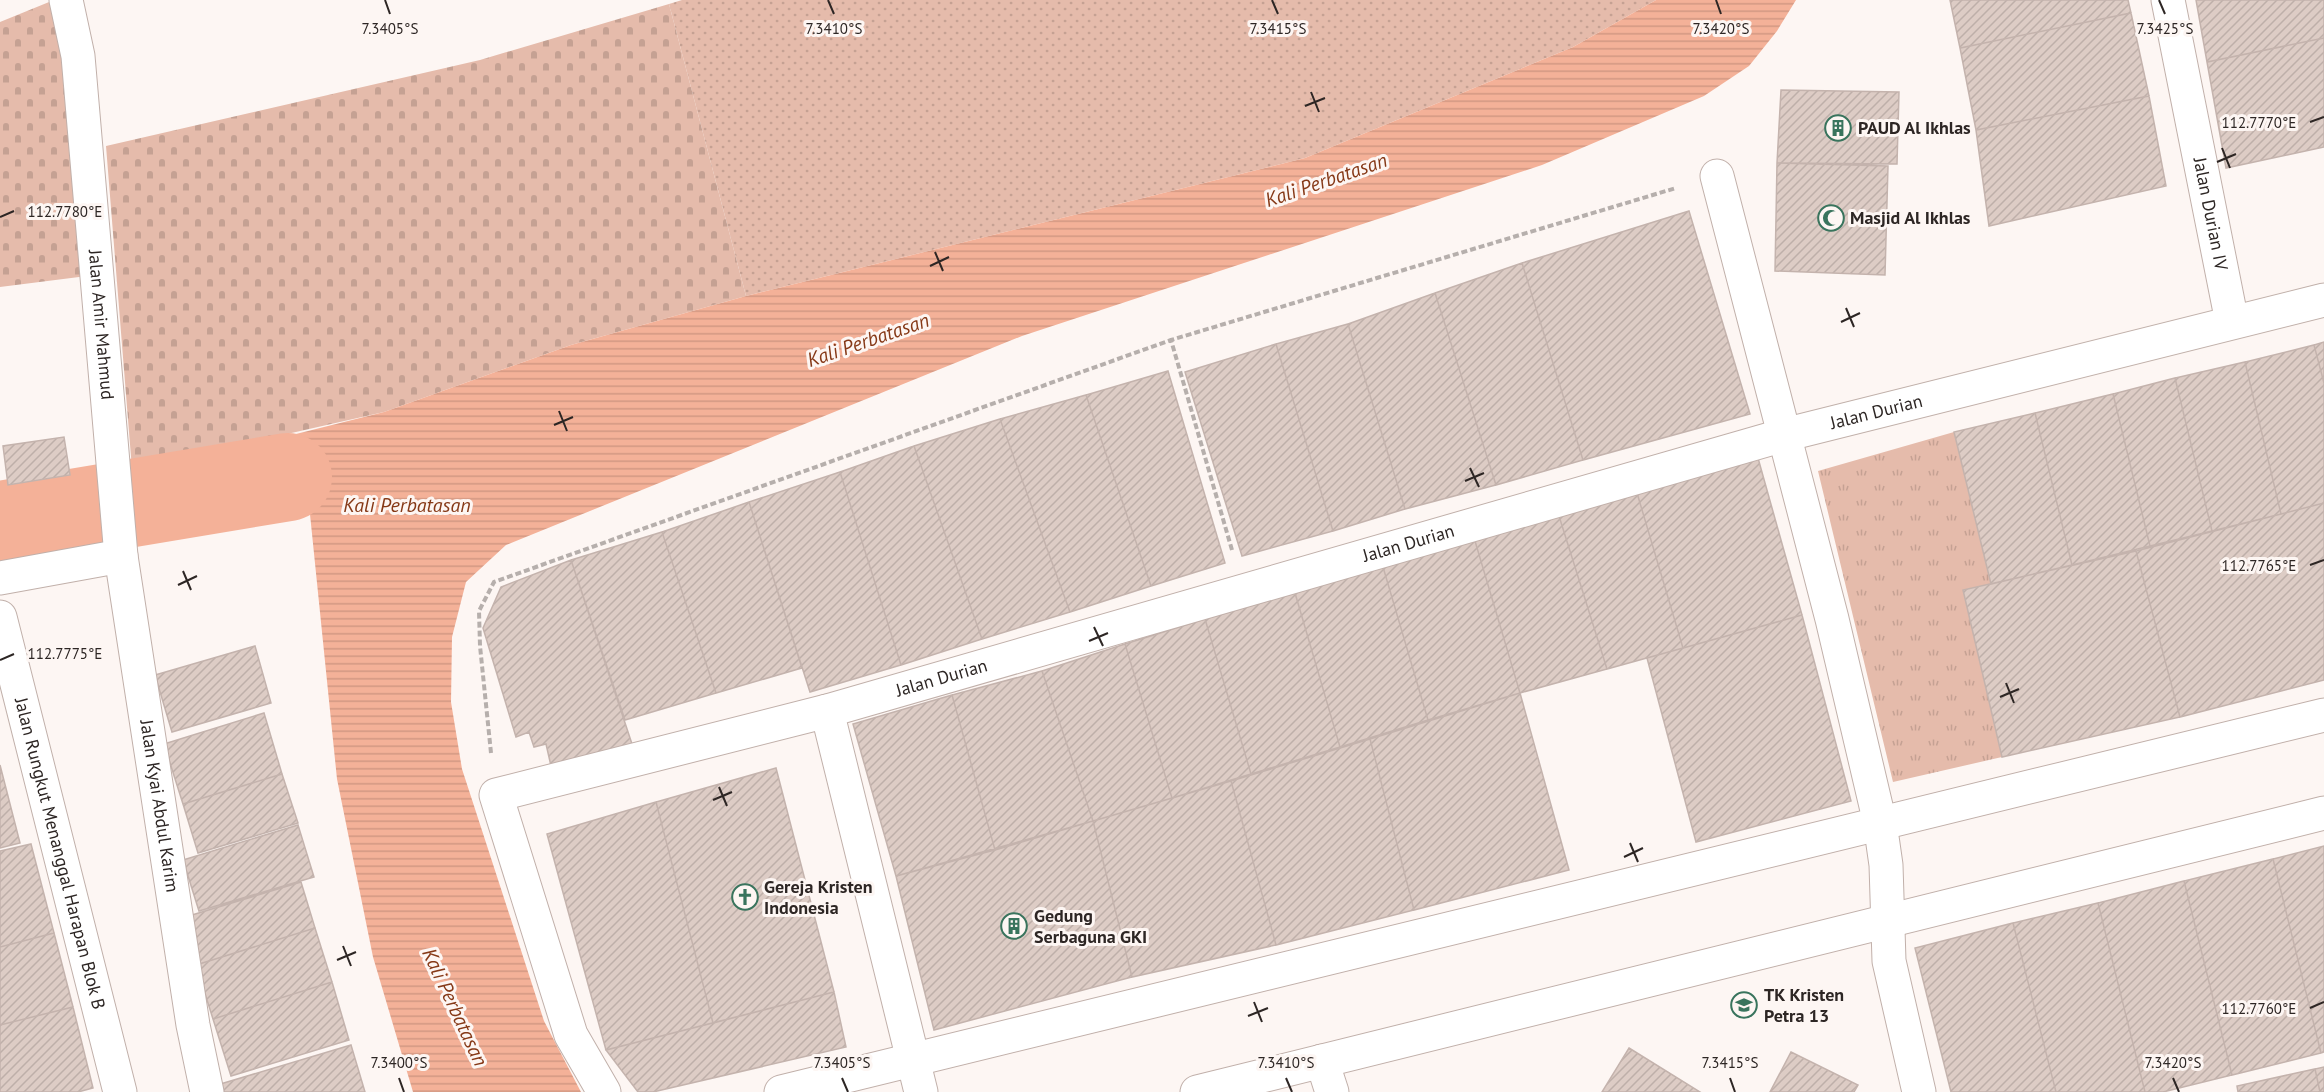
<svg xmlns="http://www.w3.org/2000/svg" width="2324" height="1092" font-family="'PT Sans',sans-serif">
<defs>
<pattern id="grass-dots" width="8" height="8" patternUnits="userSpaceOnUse" patternTransform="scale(1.5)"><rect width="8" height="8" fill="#e5bbab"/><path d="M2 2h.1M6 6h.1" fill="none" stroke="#c5a193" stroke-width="1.8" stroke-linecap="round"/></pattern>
<pattern id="cemetery-stones" width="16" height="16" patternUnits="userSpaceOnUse" patternTransform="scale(1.5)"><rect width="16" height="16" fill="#e5bbab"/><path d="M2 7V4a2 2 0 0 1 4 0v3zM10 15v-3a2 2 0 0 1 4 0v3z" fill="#c5a193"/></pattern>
<pattern id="park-tufts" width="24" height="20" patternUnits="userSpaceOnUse" patternTransform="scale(1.5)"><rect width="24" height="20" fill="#e5bbab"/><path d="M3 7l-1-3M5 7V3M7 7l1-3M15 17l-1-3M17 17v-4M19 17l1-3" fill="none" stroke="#c5a193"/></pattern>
<pattern id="water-rules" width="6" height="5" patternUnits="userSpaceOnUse" patternTransform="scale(1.5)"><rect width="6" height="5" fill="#f4b198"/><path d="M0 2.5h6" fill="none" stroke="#d29883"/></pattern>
<pattern id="building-hatch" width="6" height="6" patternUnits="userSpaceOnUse" patternTransform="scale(1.5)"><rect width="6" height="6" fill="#ddccc5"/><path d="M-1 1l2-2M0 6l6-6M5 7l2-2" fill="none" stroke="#beafa9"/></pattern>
</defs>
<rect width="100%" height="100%" fill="#fdf6f3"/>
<!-- grass -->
<path fill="url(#grass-dots)" d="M682 0H1656L1573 47 1305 158 746 296 669 4Z"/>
<!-- cemetery -->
<path fill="url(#cemetery-stones)" d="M54 0H60L87 276 0 287V22Z
M669 4 746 296 571 345 384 412 132 469 106 146 480 60Z"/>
<!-- park -->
<path fill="url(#park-tufts)" d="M1954 432 1991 584 1964 591 2002 757 1893 782 1818 471Z"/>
<!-- water -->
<path fill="url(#water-rules)" d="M1656 0H1796L1777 31 1749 66 1704 96 1542 165 1022 336 506 545 466 582 452 637 451 702 462 769 544 1021 581 1092H413L373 957 337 779 306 475 169 500 164 467 384 412 571 345 746 296 1305 158 1573 47Z"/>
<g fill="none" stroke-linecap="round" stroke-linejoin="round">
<!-- river -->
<path stroke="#f4b198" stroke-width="88" d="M0 525 288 477"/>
</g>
<!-- building -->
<path fill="url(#building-hatch)" stroke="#c4b3ad" stroke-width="1.5" d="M1950 0H2128L2131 13 1960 48Z
M2196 0H2324V38L2207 62Z
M2131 13 2149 96 1976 130 1960 48Z
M2324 38V147L2226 168 2207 62Z
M1781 90 1899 92 1897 164 1777 163Z
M2149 96 2166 186 1989 226 1976 130Z
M1777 163 1888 166 1885 275 1775 271Z
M1689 211 1750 414 1583 460 1522 263Z
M1522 263 1583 460 1496 485 1435 293Z
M1435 293 1496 485 1405 509 1348 324Z
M1348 324 1405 509 1333 531 1276 344Z
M2324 342V383L2314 345Z
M1276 344 1333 531 1242 556 1185 372Z
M2314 345 2324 383V503L2281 514 2245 362Z
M2245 362 2281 514 2212 531 2175 378Z
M1168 371 1225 563 1151 586 1086 395Z
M2175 378 2212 531 2150 546 2113 394Z
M2113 394 2150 546 2072 565 2035 413Z
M1086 395 1151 586 1070 612 1000 419Z
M2035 413 2072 565 1991 584 1954 432Z
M1000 419 1070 612 982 639 914 446Z
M64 437 70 475 8 485 3 446Z
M914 446 982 639 901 665 840 472Z
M1758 458 1802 615 1683 648 1637 493Z
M840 472 901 665 810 692 749 502Z
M1637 493 1683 648 1607 669 1559 516Z
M749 502 802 668 716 693 662 532Z
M2324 503V680L2180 717 2136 551Z
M1559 516 1607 669 1520 693 1475 541Z
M662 532 716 693 625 720 571 560Z
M1475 541 1520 693 1428 720 1383 567Z
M2136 551 2180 717 2002 757 1963 590Z
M571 560 632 744 551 766 546 744 534 747 529 732 516 737 483 628 501 587Z
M1383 567 1428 720 1340 747 1295 593Z
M1295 593 1340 747 1251 774 1205 619Z
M1802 615 1851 801 1696 842 1647 658Z
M1205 619 1251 774 1172 798 1125 644Z
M1125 644 1172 798 1093 821 1042 671Z
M255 646 271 703 172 732 155 675Z
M1042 671 1093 821 995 850 952 695Z
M1520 693 1569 870 1414 910 1370 739Z
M952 695 995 850 896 876 853 724Z
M264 713 282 774 183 804 164 744Z
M1370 739 1414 910 1276 945 1231 781Z
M0 765 20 843 0 848Z
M776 768 834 992 713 1023 656 802Z
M282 774 298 823 198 853 183 804Z
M1231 781 1276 945 1132 977 1093 821Z
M656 802 713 1023 606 1050 547 834Z
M1093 821 1132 977 934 1030 896 876Z
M298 825 314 877 199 911 183 860Z
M31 844 54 933 0 947V851Z
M2324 846V1052L2321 1053 2273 859Z
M2273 859 2321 1053 2232 1075 2184 881Z
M2184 881 2232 1075 2163 1092H2145L2098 903Z
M301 882 315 928 196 965 182 918Z
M2098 903 2145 1092H2056L2013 923Z
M2013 923 2056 1092H1951L1915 948Z
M315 928 332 982 213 1019 196 965Z
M54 933 73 1007 0 1025V947Z
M332 982 349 1040 231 1076 213 1019Z
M834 992 846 1047 653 1092H638L606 1050Z
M73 1007 93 1088 78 1092H0V1025Z
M351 1045 365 1092H219L217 1085Z
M1629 1048 1700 1092H1602Z
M1791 1052 1858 1085 1854 1092H1770Z
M2324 1067V1092H2320L2315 1069Z
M2315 1069 2320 1092H2238L2237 1086Z"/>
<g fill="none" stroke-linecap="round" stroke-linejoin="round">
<!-- minor casing -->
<g stroke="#c1b0aa" stroke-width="35">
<g id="minor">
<path id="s1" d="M66 0 78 56 121 556 193 1025 207 1092"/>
<path id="s2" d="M2168 0 2232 322"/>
<path d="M1717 176 1832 619 1880 823 1886 865 1889 961 1919 1092"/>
<path d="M0 578 121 556"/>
<path id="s3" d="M0 617 120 1092"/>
<path d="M827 711 921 1092"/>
<path d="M1322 1061 1332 1092"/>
<path id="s4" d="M604 1092 571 1035 496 795 827 711 1784 435 2324 300"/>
<path d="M781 1092 2324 715"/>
<path d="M1197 1092 2324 813"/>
</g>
</g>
<!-- path -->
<path stroke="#b6afac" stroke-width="4" stroke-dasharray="6 3" stroke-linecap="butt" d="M1232 550 1171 340 1676 188
M491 753 480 646 479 611 494 582 1171 340"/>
<!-- minor -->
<use href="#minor" stroke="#fff" stroke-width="33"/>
</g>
<!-- ticks -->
<path fill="none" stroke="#2d2624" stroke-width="2" d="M385 0 390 14M828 0 834 14M1272 0 1278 14M1716 0 1721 14M2159 0 2165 14M1311 92 1319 112M1305 106 1325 98M2310 122 2324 117M2222 148 2230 168M2217 162 2236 154M0 217 14 211M935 252 943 271M930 266 949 257M1846 308 1854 327M1841 322 1860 313M559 411 567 431M554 425 573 417M1470 468 1479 487M1465 481 1484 473M2310 565 2324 560M183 571 191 590M178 585 197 576M1094 627 1103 646M1089 641 1108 633M0 660 14 654M2006 683 2014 703M2000 697 2019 689M719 787 727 806M713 800 732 792M1630 843 1638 862M1624 857 1643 848M343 946 351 966M337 960 356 952M1254 1002 1262 1022M2310 1008 2324 1002M1248 1016 1268 1008M399 1078 404 1092M842 1078 848 1092M1286 1078 1292 1092M1730 1078 1735 1092M2173 1078 2179 1092"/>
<!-- icons -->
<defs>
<g id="building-ring" transform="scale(1.35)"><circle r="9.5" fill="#fdf6f3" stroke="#39745d" stroke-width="1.5"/><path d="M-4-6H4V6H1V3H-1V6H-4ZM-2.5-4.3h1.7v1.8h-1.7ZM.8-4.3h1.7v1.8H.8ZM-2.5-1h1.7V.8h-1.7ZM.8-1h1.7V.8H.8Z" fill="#39745d"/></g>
<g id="mosque-ring" transform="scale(1.35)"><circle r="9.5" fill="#fdf6f3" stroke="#39745d" stroke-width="1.5"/><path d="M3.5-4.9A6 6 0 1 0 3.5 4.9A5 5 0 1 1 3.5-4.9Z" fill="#39745d"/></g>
<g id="church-ring" transform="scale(1.35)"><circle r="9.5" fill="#fdf6f3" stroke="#39745d" stroke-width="1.5"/><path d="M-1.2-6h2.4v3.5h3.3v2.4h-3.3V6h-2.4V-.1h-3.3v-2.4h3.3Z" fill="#39745d"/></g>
<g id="school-ring" transform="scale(1.35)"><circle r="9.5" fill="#fdf6f3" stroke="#39745d" stroke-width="1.5"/><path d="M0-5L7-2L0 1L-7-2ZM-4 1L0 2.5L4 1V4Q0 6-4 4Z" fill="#39745d"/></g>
</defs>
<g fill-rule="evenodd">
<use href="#building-ring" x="1838" y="128"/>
<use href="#mosque-ring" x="1831" y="218"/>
<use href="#church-ring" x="745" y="897"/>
<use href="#building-ring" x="1014" y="926"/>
<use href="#school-ring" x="1744" y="1005"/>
</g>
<g text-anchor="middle" stroke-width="6" stroke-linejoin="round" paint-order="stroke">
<!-- poi labels -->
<g font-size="18" font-weight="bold" fill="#2d2624" stroke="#fdf6f3" text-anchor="start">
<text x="1858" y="134">PAUD Al Ikhlas</text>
<text x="1850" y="224">Masjid Al Ikhlas</text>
<text x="764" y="893">Gereja Kristen<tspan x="764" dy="21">Indonesia</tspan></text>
<text x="1034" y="922">Gedung<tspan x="1034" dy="21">Serbaguna GKI</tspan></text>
<text x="1764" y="1001">TK Kristen<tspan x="1764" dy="21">Petra 13</tspan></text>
</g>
<!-- street labels -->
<g font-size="18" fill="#2d2624" stroke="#fdf6f3">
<text dy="6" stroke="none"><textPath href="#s2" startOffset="218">Jalan Durian IV</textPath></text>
<text dy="6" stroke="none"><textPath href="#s1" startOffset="327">Jalan Amir Mahmud</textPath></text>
<text dy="6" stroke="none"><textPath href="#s4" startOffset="1750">Jalan Durian</textPath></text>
<text dy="6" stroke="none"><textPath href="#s4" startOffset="1264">Jalan Durian</textPath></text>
<text dy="6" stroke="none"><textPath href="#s4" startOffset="778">Jalan Durian</textPath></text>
<text dy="6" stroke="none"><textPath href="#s1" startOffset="812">Jalan Kyai Abdul Karim</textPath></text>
<text dy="6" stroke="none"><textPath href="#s3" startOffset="244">Jalan Rungkut Menanggal Harapan Blok B</textPath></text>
</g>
<!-- water labels -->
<g font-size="20" font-style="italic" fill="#863917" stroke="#fdf6f3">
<text transform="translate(1326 180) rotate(-19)" y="7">Kali Perbatasan</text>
<text transform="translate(868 340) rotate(-19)" y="7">Kali Perbatasan</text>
<text x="407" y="512">Kali Perbatasan</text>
<text transform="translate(455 1007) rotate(65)" y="7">Kali Perbatasan</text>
</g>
</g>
<g font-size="15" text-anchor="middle" fill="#2d2624" stroke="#fdf6f3" stroke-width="6" stroke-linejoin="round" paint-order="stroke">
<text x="390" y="34">7.3405°S</text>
<text x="834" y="34">7.3410°S</text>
<text x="1278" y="34">7.3415°S</text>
<text x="1721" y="34">7.3420°S</text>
<text x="2165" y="34">7.3425°S</text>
<text x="2259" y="128">112.7770°E</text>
<text x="65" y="217">112.7780°E</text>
<text x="2259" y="571">112.7765°E</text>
<text x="65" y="659">112.7775°E</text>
<text x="2259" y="1014">112.7760°E</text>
<text x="399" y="1068">7.3400°S</text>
<text x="842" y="1068">7.3405°S</text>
<text x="1286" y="1068">7.3410°S</text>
<text x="1730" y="1068">7.3415°S</text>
<text x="2173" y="1068">7.3420°S</text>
</g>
</svg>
